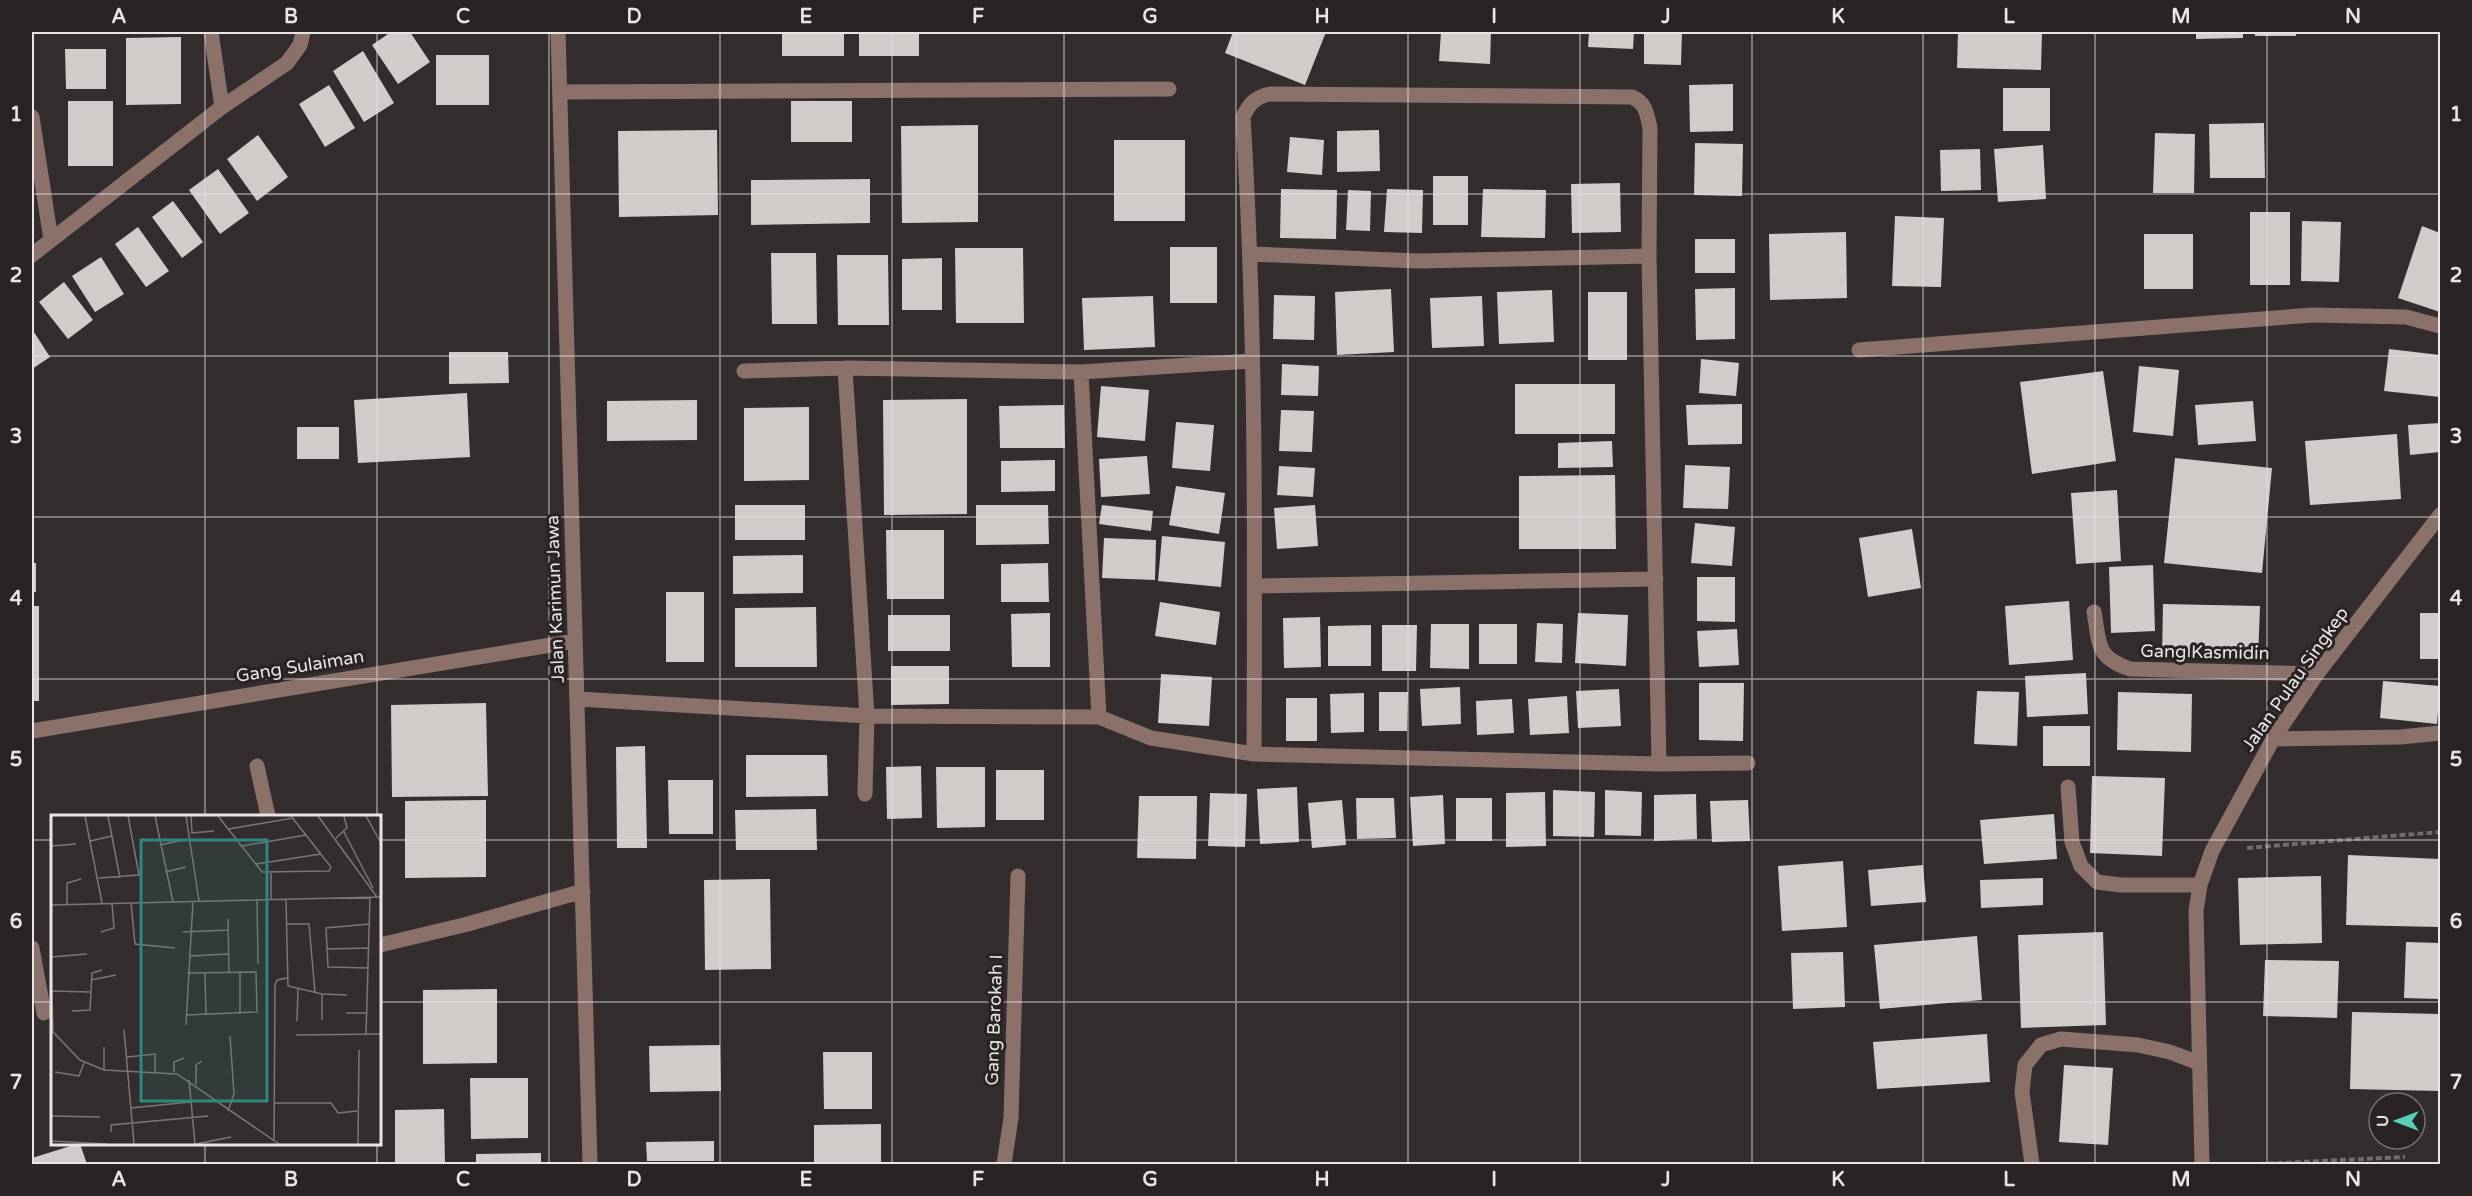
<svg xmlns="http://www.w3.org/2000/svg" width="2472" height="1196" font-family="'Varela Round',sans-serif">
<rect width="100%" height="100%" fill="#332e2d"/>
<!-- building -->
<path fill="#d1cbc9" d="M391 32H410L430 62 398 84 372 45Z
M782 32H844V56H782Z
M859 32H919V56H859Z
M1233 32H1326L1305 85 1225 53Z
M1441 32H1491L1490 64 1439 61Z
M1589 32H1634L1633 49 1588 47Z
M1644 32H1682L1681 65 1644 64Z
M1958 32H2042L2041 70 1957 68Z
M2196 32H2243V38L2196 39Z
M2255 32H2296V36H2255Z
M181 37V104L126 105V38Z
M65 49H106V89H66Z
M363 51 394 103 364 122 333 71Z
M436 55H489V105H436Z
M1733 84V131L1690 132 1689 85Z
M329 85 355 128 325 147 299 104Z
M2003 88H2050V131H2003Z
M68 101H113V166H68Z
M791 101H852V142H791Z
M2264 123 2265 178H2210L2209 124Z
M978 125V222L902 223 901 126Z
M717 130 718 215 619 217 618 131Z
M1379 130 1380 171 1337 172V131Z
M2155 133 2195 134 2194 193H2153Z
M258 135 288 177 257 201 227 159Z
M1290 137 1324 140 1322 175 1287 172Z
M1114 140H1185V221H1114Z
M1695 143 1743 144 1742 196 1694 195Z
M2043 145 2046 199 1998 202 1994 149Z
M1980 149 1981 190 1941 191 1940 150Z
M218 169 249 213 220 234 189 190Z
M1433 176H1468V225H1433Z
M870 179V223L751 225V180Z
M1620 183 1621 232 1572 233 1571 184Z
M1281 189 1337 190 1336 239 1280 238Z
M1387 189 1423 190 1422 233 1384 232Z
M1483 189 1546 190 1545 238 1481 237Z
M1348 190 1371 191 1370 231 1346 230Z
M173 201 203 242 182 258 152 217Z
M2250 212H2290V285H2250Z
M1895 216 1944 218 1941 287 1892 286Z
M2302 221 2341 222 2339 282 2301 281Z
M2422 226 2440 233V312L2398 298Z
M138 227 169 271 146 287 115 244Z
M1846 232 1847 298 1770 300 1769 234Z
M2144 234H2193V289H2144Z
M1695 239H1735V273H1695Z
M1170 247H1217V303H1170Z
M955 248H1023L1024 323H956Z
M771 253H816L817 324H772Z
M837 255H888L889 325H838Z
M101 257 124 294 95 312 72 276Z
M942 258V310H902V259Z
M64 282 93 320 68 339 39 302Z
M1735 288V339L1696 340 1695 289Z
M1391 289 1394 352 1337 355 1335 292Z
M1552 290 1554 342 1499 344 1497 292Z
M1588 292H1627V360H1588Z
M1274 295 1315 296 1314 340 1273 339Z
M1153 296 1155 347 1084 350 1082 298Z
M1482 296 1484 346 1432 348 1430 298Z
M32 329 50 357 32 369Z
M2389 349 2440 355V397L2384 391Z
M449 352H508L509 383 449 384Z
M1701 359 1739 363 1736 396 1699 393Z
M1282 364 1319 366 1318 396 1281 395Z
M2139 366 2179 370 2173 436 2133 432Z
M2103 371 2116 461 2032 474 2020 382Z
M1515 384H1615V434H1515Z
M1101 386 1149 390 1145 441 1097 437Z
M467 393 470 457 358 463 354 400Z
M967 399V514L884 515 883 400Z
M697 400V440L607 441V401Z
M2253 401 2256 441 2198 445 2195 405Z
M1742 404V444L1688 445 1686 405Z
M1064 405 1065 448H1000L999 406Z
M809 407V480L744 481V408Z
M1281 410 1314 411 1312 452 1279 451Z
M1176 422 1214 425 1210 471 1172 468Z
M2440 423V452L2410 455 2408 425Z
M297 427H339V459H297Z
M2397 434 2401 499 2310 505 2305 441Z
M1612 441 1613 467 1558 468V443Z
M1147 456 1150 494 1101 497 1099 459Z
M2175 458 2272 468 2262 573 2164 563Z
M1055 460V491L1001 492V461Z
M1685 465 1730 467 1728 509 1683 508Z
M1279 466 1315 468 1313 497 1277 495Z
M1615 475 1616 549H1519V476Z
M1176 486 1225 493 1219 534 1169 525Z
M2117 490 2121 561 2076 564 2071 493Z
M735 505H805V540H735Z
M976 505H1048L1049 544 976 545Z
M1102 505 1153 511 1151 531 1099 524Z
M1315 505 1318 546 1277 549 1274 508Z
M1695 523 1735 527 1732 566 1691 563Z
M1912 529 1921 588 1868 597 1859 538Z
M886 530H944V599H887Z
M1162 536 1225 542 1221 587 1158 581Z
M1104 538 1156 540 1155 580 1102 578Z
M803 555V593L733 594V556Z
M32 563H36V592H32Z
M1048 563 1049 602H1001V564Z
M2153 565 2155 631 2111 633 2109 567Z
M1697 577H1735V622L1697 621Z
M666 592H704V662H666Z
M2069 601 2073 660 2009 665 2005 606Z
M1160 602 1220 612 1216 645 1155 636Z
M2163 604 2260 606 2258 660 2162 656Z
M32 606H39V701H32Z
M816 607 817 667H735V608Z
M1050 613V667H1012L1011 614Z
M1578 613 1628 615 1626 666 1575 663Z
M2420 613H2440V659H2420Z
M888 615H950V651H888Z
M1320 617 1321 667 1284 668 1283 618Z
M1537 623 1563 624 1562 663 1535 662Z
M1431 624H1469V669L1430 668Z
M1479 624H1517V664H1479Z
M1371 625V666H1328V626Z
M1382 625H1417L1416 671H1382Z
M1737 629 1739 665 1699 667 1697 631Z
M891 666H949V704L891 705Z
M2086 673 2088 714 2027 717 2025 676Z
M1161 674 1212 677 1209 726 1158 723Z
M2383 681 2440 686 2437 724 2380 718Z
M1699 683H1744L1743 741 1699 740Z
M1460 687 1461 724 1422 726 1420 689Z
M1619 689 1621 726 1578 728 1576 691Z
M1977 691 2019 692 2017 746 1974 744Z
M1379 692H1408L1407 731H1379Z
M2118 692 2192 694 2191 752 2117 750Z
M1364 693V732L1331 733 1330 694Z
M1567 696 1569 733 1530 735 1528 699Z
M1286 698H1317V741H1286Z
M1512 699 1514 733 1477 735 1476 701Z
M486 703 488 796 392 797 391 705Z
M2043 726H2090V766H2043Z
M645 746 647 848H617L616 747Z
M746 755H827L828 796 746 797Z
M921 766 922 818 887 819 886 767Z
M936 767H985V827L937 828Z
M996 770H1044V820H996Z
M2092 776 2165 778 2162 856 2090 853Z
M668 780H713V834H669Z
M1297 787 1299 842 1260 844 1257 789Z
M1553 790 1595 792 1594 837 1553 836Z
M1605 790 1642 792 1641 836 1605 835Z
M1545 792 1546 846 1506 847V793Z
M1210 793 1247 794 1245 847 1208 846Z
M1696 794 1697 839 1654 841V795Z
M1443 795 1445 844 1413 846 1410 797Z
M1139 796H1197L1196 859 1137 858Z
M1356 798H1394L1396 838 1357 839Z
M1456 798H1492V841H1456Z
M486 800V877L405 878V801Z
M1342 800 1346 845 1312 848 1308 803Z
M1748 800 1750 841 1712 842 1710 801Z
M816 809 817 850H736L735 810Z
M2054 814 2057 859 1984 864 1980 820Z
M2348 855 2440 859V927L2346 925Z
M1843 861 1847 927 1782 931 1778 866Z
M1923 865 1926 902 1871 906 1868 870Z
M2321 876 2322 943 2240 945 2238 878Z
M2043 878V905L1981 908 1980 880Z
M770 879 771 969 705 970 704 880Z
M2103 932 2106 1025 2021 1028 2018 935Z
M1977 936 1982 1000 1880 1009 1874 945Z
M2406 942 2440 943V999L2404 998Z
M1843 952 1845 1007 1793 1009 1791 953Z
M2265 960 2339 961 2337 1018 2263 1016Z
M497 989V1063L423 1064V990Z
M2352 1012 2440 1014V1091L2350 1089Z
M1987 1034 1990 1082 1877 1089 1873 1042Z
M720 1045 721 1091 650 1092 649 1046Z
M823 1052H872V1109H824Z
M2064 1065 2113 1068 2108 1145 2059 1142Z
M470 1078H528V1138L471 1139Z
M444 1109 445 1164H395V1110Z
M881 1124V1164H814V1125Z
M714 1141V1161H647L646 1142Z
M77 1144H80L87 1164H32V1158Z
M541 1153V1164H476V1154Z"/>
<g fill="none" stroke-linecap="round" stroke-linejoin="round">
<!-- path -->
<path stroke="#706c6b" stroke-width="4" stroke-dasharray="6 3" stroke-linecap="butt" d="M2247 848 2440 832
M2259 1164 2405 1157"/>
<!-- minor -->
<path stroke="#8c716b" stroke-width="15" d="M211 32 222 107
M558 32 590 1164
M560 92 1169 89
M32 117 51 240
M1251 254 1418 261 1649 256
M32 255 222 107 287 63 300 45 303 32
M1859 350 2313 315 2406 317 2440 326
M845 368 867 716 865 794
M744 371 845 368 1081 372 1251 361
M1081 372 1099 717
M1255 586 1656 579
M2094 612C2100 644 2095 657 2130 669L2317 674
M578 699 867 716 1099 717 1151 738 1254 754 1659 764 1748 763
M32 731 575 641
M2273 739 2401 737 2440 733
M1254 754C1255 542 1256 329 1243 117 1249 104 1255 97 1270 94L1632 97C1646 103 1647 114 1650 128L1649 256 1659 764
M257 766 268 816
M2068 787 2072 842 2081 866 2097 882 2121 885H2200
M380 945 468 924 583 891
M32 948 44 1013
M1004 1164 1011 1118 1018 876
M2032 1164 2022 1092 2025 1065 2041 1045 2061 1039 2138 1045 2170 1052 2199 1063
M2202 1164 2196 911 2200 885 2212 851 2273 739 2317 674 2440 515"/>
</g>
<!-- grid -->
<path fill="none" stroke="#e8e5e4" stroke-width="1.5" stroke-opacity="0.55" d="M205 32V816M377 32V816M549 32V1164M720 32V1164M892 32V1164M1064 32V1164M1236 32V1164M1408 32V1164M1580 32V1164M1752 32V1164M1923 32V1164M2095 32V1164M2267 32V1164M32 194H2440M32 356H2440M32 517H2440M32 679H2440M32 840H52M380 840H2440M32 1002H52M380 1002H2440M205 1144V1164M377 1144V1164"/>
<g text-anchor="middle" stroke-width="6" stroke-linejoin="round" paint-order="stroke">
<!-- street labels -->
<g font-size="18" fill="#e8e5e4" stroke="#292423">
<text transform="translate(555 599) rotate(-92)" y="6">Jalan Karimun Jawa</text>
<text transform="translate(2205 652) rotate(1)" y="6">Gang Kasmidin</text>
<text transform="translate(300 666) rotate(-9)" y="6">Gang Sulaiman</text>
<text transform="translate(2295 679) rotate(-55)" y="6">Jalan Pulau Singkep</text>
<text transform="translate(994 1020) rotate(-88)" y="6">Gang Barokah I</text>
</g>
</g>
<!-- overview -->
<g transform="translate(51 815)">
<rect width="330" height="330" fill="#332e2d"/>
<path fill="none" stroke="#7b7776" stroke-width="1.5" d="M34 1 51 88M57 1 69 63M104 1 122 87M135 1 148 86M140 1 141 18 163 16M167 1 211 57 278 56 280 52 240 1M267 1 326 82M315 1 330 28M178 14 242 3M293 17 322 73M285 23 296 13 293 1M39 26 61 21M109 30 132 25M0 31 25 29M191 31 255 20M205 49 270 39M114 57 135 52M220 58V84M48 63 88 60 77 1M206 84 207 149M235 84 237 171 271 179 296 180M80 88 84 129 124 133M16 89V68L30 64M0 90 330 82M177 104 178 157M235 109H258L264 178M50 117 63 113 61 88M132 117 177 115M275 134 318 133M140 141 177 139M0 142 36 139M318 153 277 152 275 113 318 109M0 155 2 217 29 245 53 255 126 259 228 329M154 158 155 200M40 165 65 160M1 176 39 177M271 179V205M21 196 39 195 41 158 51 155M295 198H315M189 199V157M135 200 206 197 205 157 136 158M246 206 247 174M135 210 142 86M73 215 83 329M245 220 330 219M315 220 319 82M76 242 104 239V257M53 255V232M4 257 28 261 33 248M123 257V247L133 243M138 265 144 329M145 270V250L151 246M224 288H280L287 298 306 296M80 293 139 287M177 296 183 279 179 221M0 301 49 302M60 317V310L157 301M0 326 56 329M223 326 224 171 226 165 236 163M145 329 180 322M307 329 308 235"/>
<path fill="#308780" fill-opacity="0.15" stroke="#308780" stroke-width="3" d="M90 25H216V286H90Z"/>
<rect width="330" height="330" fill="none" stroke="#e8e5e4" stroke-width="3"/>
</g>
<!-- border -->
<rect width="2472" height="1196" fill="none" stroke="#292423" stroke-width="66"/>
<!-- north arrow -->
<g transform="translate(2397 1121) rotate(270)"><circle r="28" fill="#292423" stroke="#757170" stroke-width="1.5"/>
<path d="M0-4.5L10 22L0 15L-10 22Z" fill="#5bcebb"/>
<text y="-9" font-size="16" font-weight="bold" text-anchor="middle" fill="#e8e5e4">U</text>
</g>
<rect x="33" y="33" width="2406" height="1130" fill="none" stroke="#e8e5e4" stroke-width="2"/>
<g font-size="20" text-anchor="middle" font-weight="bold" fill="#e8e5e4">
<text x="119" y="23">A</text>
<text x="291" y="23">B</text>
<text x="463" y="23">C</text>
<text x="634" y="23">D</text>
<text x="806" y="23">E</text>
<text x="978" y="23">F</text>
<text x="1150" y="23">G</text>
<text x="1322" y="23">H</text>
<text x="1494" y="23">I</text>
<text x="1666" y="23">J</text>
<text x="1838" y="23">K</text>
<text x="2009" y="23">L</text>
<text x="2181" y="23">M</text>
<text x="2353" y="23">N</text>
<text x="16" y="121">1</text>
<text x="2456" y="121">1</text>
<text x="16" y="282">2</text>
<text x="2456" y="282">2</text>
<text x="16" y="443">3</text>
<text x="2456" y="443">3</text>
<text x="16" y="605">4</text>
<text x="2456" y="605">4</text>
<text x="16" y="766">5</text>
<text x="2456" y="766">5</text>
<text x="16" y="928">6</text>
<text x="2456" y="928">6</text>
<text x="16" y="1089">7</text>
<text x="2456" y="1089">7</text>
<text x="119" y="1186">A</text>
<text x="291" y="1186">B</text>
<text x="463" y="1186">C</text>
<text x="634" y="1186">D</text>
<text x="806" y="1186">E</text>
<text x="978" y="1186">F</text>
<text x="1150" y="1186">G</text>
<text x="1322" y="1186">H</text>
<text x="1494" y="1186">I</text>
<text x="1666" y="1186">J</text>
<text x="1838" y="1186">K</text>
<text x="2009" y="1186">L</text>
<text x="2181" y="1186">M</text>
<text x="2353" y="1186">N</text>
</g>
</svg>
